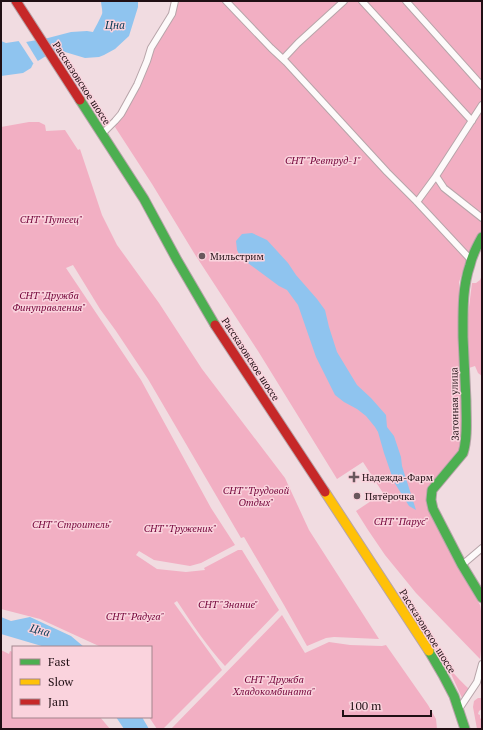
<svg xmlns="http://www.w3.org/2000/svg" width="483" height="730" font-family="'PT Serif',serif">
<rect width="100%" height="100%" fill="#f1dce1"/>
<!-- green -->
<path fill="#f2afc3" d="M180 1H482V231L475 241 467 260 459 282V317L463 442 460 449 428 502 447 546 480 605C483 618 482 645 480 659L416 593 385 555 368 530 356 511 383 493 363 462 337 479 258 351 194 253 152 184 115 127 140 77 151 48Z
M29 122H39L45 125 46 131 65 130 78 150 80 149 102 215 117 245 159 303 202 369 285 478 309 530 379 639 334 637 326 638 307 646 284 605 244 537 241 538 148 379 116 331 100 309 73 265 66 268 141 380 211 508 235 545 201 563 190 566 154 560 139 551 136 555 157 569 186 572 205 570 204 568 238 550H242L279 610 225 666C207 646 192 624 177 601L174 603 222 670 163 729H157L149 717H151V647H101L40 619 1 609V127Z
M482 275V376L478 373 475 366 469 368 467 348 468 315 472 283H476L480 280Z
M282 615 305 653 329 642 350 645 382 646 386 645 428 705 436 719 437 729H171Z
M431 640 444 654C443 665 462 682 469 689L465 696 462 698 452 676Z
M1 650 9 654 10 651 13 652V717H100L110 729H1Z
M478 698H482V709L479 711 478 714 480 715V718L482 720V729H477L473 707 474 701Z"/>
<!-- water -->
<path fill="#8fc4ef" d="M101 1H138V7L129 36 115 49 104 55 99 57 85 58 65 52 58 53 46 56 33 64 31 68 23 73 1 76V41L6 43 19 41 26 42 48 38 71 32 87 31 93 32C94 30 101 17 102 14 103 11 101 5 101 1Z
M252 233 267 240 288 263 296 275 317 299 325 310 329 327 337 352 357 385 371 398 386 415 387 427 394 436 401 457 402 466 416 510 409 506 394 482 384 453 378 432 375 427 366 416 357 409 344 402 335 395 316 357 298 305 287 290 279 286 241 258 237 250 236 241 242 234Z
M1 617 11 621 30 617 71 636 84 647H45L1 634Z
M116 717H142L149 729H124Z"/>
<!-- pier -->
<path fill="#f1dce1" d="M18 40H25L39 63 35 66Z"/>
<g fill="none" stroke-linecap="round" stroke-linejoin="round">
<!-- street casing -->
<g stroke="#b7a4a9" stroke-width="8">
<path id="street" d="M226 1 271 48 286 62 387 172 417 202 471 260
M362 1 472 121
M406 1 482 86
M283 59 298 43 344 1
M102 134 115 121 121 114 137 85 147 61 151 48 172 14 175 1
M436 176 482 105
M417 202 436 176 444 188 482 218
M462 565 482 548
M459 709 477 682 482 664"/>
</g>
<!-- fast casing -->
<g stroke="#b7a4a9" stroke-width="11">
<path id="fast" d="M80 100 144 199 177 260 215 325
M482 237C477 246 472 255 470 265 462 288 463 313 463 337 464 359 465 380 466 401 466 418 468 437 463 453L432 490 431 500 433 509 462 565 482 598
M429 651 443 675 454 696 465 729"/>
</g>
<!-- slow casing -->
<g stroke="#b7a4a9" stroke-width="11">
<path id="slow" d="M325 492 429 651"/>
</g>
<!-- jam casing -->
<g stroke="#b7a4a9" stroke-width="11">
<path id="jam" d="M16 1 80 100
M215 325 325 492"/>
</g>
<!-- street -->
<use href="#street" stroke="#fdfafa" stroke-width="6"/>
<!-- fast -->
<use href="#fast" stroke="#4caf50" stroke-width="9"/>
<!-- slow -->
<use href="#slow" stroke="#ffc107" stroke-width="9"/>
<!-- jam -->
<use href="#jam" stroke="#c62828" stroke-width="9"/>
</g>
<!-- markers -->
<g fill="#69575c" stroke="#fad3dd" stroke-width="1.5">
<circle cx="202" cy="256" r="4"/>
<path d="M352 471h4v4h4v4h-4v4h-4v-4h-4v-4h4z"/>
<circle cx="357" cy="496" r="4"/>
</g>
<g text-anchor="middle" stroke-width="3" stroke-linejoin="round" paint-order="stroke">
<!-- street labels -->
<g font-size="10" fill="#200f14" stroke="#fad3dd">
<text transform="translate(82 83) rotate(57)" y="4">Рассказовское шоссе</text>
<text transform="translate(251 359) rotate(57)" y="4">Рассказовское шоссе</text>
<text transform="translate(454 404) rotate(-91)" y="4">Затонная улица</text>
<text transform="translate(428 631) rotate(58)" y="4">Рассказовское шоссе</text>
</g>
<!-- park labels -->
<g font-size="10" font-style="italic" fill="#730439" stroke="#fad3dd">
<text x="323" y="164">СНТ "Ревтруд-1"</text>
<text x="51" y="223">СНТ "Путеец"</text>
<text x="49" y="299">СНТ "Дружба<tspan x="49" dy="12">Финуправления"</tspan></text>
<text x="256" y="494">СНТ "Трудовой<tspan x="256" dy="12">Отдых"</tspan></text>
<text x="401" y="525">СНТ "Парус"</text>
<text x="72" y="528">СНТ "Строитель"</text>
<text x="180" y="532">СНТ "Труженик"</text>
<text x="228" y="608">СНТ "Знание"</text>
<text x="135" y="620">СНТ "Радуга"</text>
<text x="274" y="683">СНТ "Дружба<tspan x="274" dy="12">Хладокомбината"</tspan></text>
</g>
<!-- poi labels -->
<g font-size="10" fill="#200f14" stroke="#fad3dd" text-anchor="start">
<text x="210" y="260">Мильстрим</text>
<text x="362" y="481">Надежда-Фарм</text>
<text x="365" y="500">Пятёрочка</text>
</g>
<!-- water labels -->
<g font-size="11" font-style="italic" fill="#023552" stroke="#fad3dd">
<text x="115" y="29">Цна</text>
<text transform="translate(40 630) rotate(15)" y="4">Цна</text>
</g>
</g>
<!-- border -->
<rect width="483" height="730" fill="none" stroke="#200f14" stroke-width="4"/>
<!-- legend -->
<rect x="12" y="646" width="140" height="72" fill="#fad3dd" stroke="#a3858d"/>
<rect x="20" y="659" width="20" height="6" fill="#4caf50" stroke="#a3858d"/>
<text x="48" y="666" font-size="12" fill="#200f14">Fast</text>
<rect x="20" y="679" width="20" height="6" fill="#ffc107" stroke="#a3858d"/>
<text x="48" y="686" font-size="12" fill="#200f14">Slow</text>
<rect x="20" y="699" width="20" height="6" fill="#c62828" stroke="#a3858d"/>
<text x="48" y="706" font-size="12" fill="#200f14">Jam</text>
<!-- scale -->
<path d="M343 710v6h88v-6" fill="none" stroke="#200f14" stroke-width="2"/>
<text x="349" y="710" font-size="12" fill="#200f14" stroke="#fad3dd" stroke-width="3" paint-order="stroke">100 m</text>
</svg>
